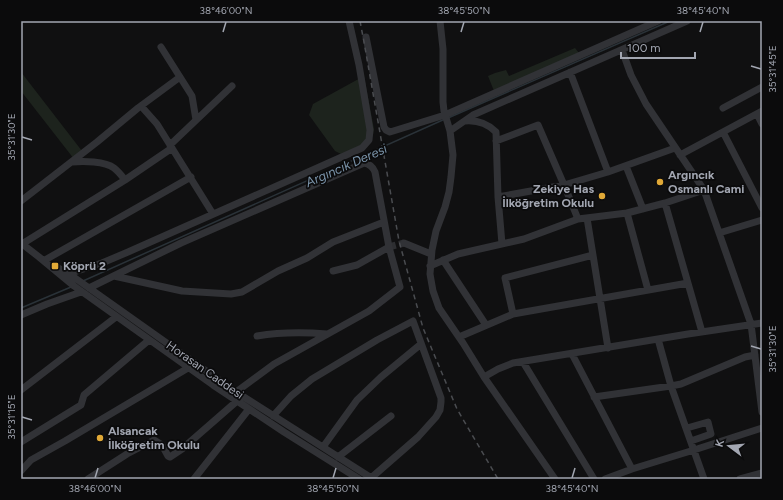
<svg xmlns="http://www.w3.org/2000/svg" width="783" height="500" font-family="Figtree,sans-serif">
<rect width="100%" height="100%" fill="#101011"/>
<!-- green -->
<path fill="#1d231d" d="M575 48 579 53 494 91 488 76 495 73 506 70 509 76Z
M21 72 82 151 74 159 21 91Z
M364 76 374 129 373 135 370 142 341 154 335 151 309 115 313 104Z"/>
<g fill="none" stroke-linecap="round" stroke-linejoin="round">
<!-- stream -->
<path stroke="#2a3238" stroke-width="1.5" d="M448 118 670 21
M83 281 445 119
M21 308 71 287"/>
<!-- minor-tunnel -->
<path stroke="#2d2e31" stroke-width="7" stroke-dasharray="7 3.5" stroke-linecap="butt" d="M389 247 404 243"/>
<!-- minor -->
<path stroke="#313236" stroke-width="7" d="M440 21 443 49V102L444 111 450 131 453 155 451 177 449 192 445 207 436 231 432 250 430 274 433 291 439 308 463 343 484 377 555 479
M366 37 384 127 386 130 390 132 445 115 658 21
M161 47 192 96 196 120
M622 50 631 75 646 104 704 190 751 324 762 412
M570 72 608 172
M141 106 157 124 213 214
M723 108 762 87
M757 114 762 124
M465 121C477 120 487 123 496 132L498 197 502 244
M450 131 473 115 687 21
M723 132 762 208
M496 141 538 125 564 185 578 219
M170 145 232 86
M680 155 762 111
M72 162C83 161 105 161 114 168 118 171 122 176 125 180
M626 166 643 209
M498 197 564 185 608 172 675 148
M21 201 97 142 138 108 180 77
M665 203 702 332
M627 213 648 290
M587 218 608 348
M719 233 762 220
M21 243 39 257 74 286 213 385 284 432 359 479
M404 243 431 254
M22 244 125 180 172 148
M45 260 191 177
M443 260 486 325
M55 266 75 278 236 392 373 479
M430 266 458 254 524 239 578 219 627 213 665 203 704 190
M333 271 357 265 389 247
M68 274 102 263 128 252 362 148 369 140 370 130 359 65 349 21
M114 276 182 291 231 294 242 292 278 271 307 258 333 242 384 222
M89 288 181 243 364 163C370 164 373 167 375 172L389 247 400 287 369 311 274 364 236 392
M513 314 505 278 593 255
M21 315 47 304 81 292
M257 336C281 332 303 332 327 334
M459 337 513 314 688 283
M658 339 671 386 681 384 745 357 755 355
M572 354 632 469
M523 362 594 479
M484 377 498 369 513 363 688 334 762 323
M21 390 116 317
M594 397 671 386 704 479
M273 416 291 396 312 379 377 340 413 321 441 398V402L440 410 436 417 418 437 371 478
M687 428 708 422 711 434 691 441
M21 442 81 405 84 395 149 340
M323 447 357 400 381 377 421 344
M338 457 391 416
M21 471 31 460 65 441 188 368
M88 479 127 454 154 440 162 445 168 456 170 457 182 449 237 401
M194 479 249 409
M605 479 632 469 694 450 762 428
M740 479 762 473"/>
<!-- rail -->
<path stroke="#4a4c50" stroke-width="1.5" stroke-dasharray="5 4" stroke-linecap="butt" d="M360 21 364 42 399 241 423 328 457 409 498 479"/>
</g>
<!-- ticks -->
<path fill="none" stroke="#a2a6b1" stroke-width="1.5" d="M223 32 226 22M461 32 464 22M700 32 703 22M751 66 761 69M22 137 32 140M751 346 761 349M22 417 32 420M95 478 98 468M333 478 336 468M572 478 575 468"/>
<!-- markers -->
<g fill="#e1a937" stroke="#0b0b0c" stroke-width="1.5">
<circle cx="660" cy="182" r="4"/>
<circle cx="602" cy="196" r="4"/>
<rect x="51" y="262" width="8" height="8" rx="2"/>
<circle cx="100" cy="438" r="4"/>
</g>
<g text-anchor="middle" stroke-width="3.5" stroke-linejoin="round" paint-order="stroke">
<!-- poi labels -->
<g font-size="12" font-weight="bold" fill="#a2a6b1" stroke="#0b0b0c" text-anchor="start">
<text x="668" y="179">Argıncık<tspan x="668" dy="14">Osmanlı Cami</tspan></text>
<text x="594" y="193" text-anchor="end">Zekiye Has<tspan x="594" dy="14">İlköğretim Okulu</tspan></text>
<text x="63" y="270">Köprü 2</text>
<text x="108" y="435">Alsancak<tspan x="108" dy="14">İlköğretim Okulu</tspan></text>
</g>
<!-- street labels -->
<g font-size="12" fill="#a2a6b1" stroke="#0b0b0c">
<text transform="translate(205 370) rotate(35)" y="4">Horasan Caddesi</text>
</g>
<!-- water labels -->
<g font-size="13" font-style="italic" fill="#7b94aa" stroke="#0b0b0c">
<text transform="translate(346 165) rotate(-24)" y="5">Argıncık Deresi</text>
</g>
</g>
<!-- border -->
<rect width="783" height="500" fill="none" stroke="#0b0b0c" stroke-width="44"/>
<!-- north arrow -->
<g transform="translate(729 446) rotate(286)" stroke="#0b0b0c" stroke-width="3" paint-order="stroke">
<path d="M0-3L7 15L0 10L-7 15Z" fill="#a2a6b1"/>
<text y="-6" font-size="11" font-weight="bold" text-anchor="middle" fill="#a2a6b1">K</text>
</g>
<!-- scale -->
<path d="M621 52v6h74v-6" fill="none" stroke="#a2a6b1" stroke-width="2"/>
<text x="627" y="52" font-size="12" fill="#a2a6b1" stroke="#0b0b0c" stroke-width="3" paint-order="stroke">100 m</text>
<rect x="22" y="22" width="739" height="456" fill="none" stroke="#a2a6b1" stroke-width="1.5"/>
<g font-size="10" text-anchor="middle" fill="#a2a6b1">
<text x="226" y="14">38°46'00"N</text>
<text x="464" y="14">38°45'50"N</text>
<text x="703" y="14">38°45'40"N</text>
<text transform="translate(772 69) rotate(-90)" y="4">35°31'45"E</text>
<text transform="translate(11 137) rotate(-90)" y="4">35°31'30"E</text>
<text transform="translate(772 349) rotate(-90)" y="4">35°31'30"E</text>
<text transform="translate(11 417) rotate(-90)" y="4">35°31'15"E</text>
<text x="95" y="492">38°46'00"N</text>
<text x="333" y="492">38°45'50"N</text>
<text x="572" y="492">38°45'40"N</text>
</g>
</svg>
